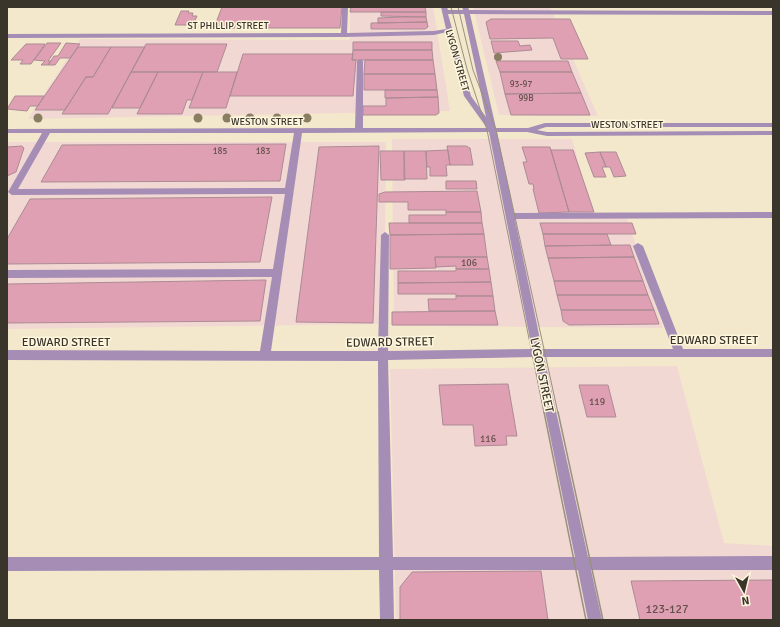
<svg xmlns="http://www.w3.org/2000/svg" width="780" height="627" font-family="Signika,sans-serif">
<rect width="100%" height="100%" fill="#f3e8cb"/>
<!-- commercial -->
<path fill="#f2d8d2" d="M350 7H433L450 111 28 119 80 39 350 40Z
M473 7H550L598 116 499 115Z
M392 139H572L593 213 625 212 663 328 394 326Z
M7 142H386L384 324 7 329Z
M677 366 724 543 773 546V620H396L390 369Z"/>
<!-- building -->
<path fill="#e0a0b3" stroke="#ab8b94" d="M222 7H342L340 28H214Z
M351 7H425L426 12H350Z
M181 11H189L188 13H193L192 16H197L193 25H175Z
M381 12H426V17L381 16Z
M401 17H426L427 22 378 23V18Z
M491 19H570L588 59H561L553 38 490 39 486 22Z
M427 22 428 27 425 29H371V23Z
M491 41H518L520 46 530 45 532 50 494 53Z
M353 42H432V50H353Z
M47 43H61L48 61H51L48 65H41L45 61 34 60Z
M66 43 80 44 70 58H60L55 65H48L54 56H58Z
M26 44H45L31 64H20L23 60H11Z
M146 44H227L217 72H131Z
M78 47H111L93 77H86L65 110H35Z
M111 47H145L108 114H62L86 77H93Z
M353 50H432L433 60H352Z
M243 54H353L352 60H356L353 96H230Z
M365 60H433L435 74H364Z
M496 61H568L572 72H500Z
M131 72H158L140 108H112Z
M158 72H203L192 100H187L182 114H137Z
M203 72H237L226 108H189Z
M500 72H572L581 93 505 94Z
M364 74H435L437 90H364Z
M385 90H437L438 97 385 98Z
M581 93 590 115H511L505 94Z
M15 96H44L38 106H30L27 111 7 109Z
M438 97 439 113 436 115H363V106H386V98Z
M286 144 280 181 41 182 62 145Z
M22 146 24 148 16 172 7 176V147Z
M379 146 373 323 296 322 319 147Z
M447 146H466L470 148 473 165H450Z
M522 147H550L569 212 539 213 533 189H534L533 184H529L523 162H527Z
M448 150 450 165H446L447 176H430V167H427L426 151Z
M551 150H573L594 212H569Z
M380 151H404L405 180H381Z
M404 151H426L427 179H404Z
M600 152 606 167H602L606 177H594L585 153Z
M600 152H616L626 176 614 177 610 167H606Z
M446 181H476L477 189H446Z
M477 191 481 212H446V210H408V202H379V194L385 192Z
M272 197 260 262 7 264V239L30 199Z
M446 212H481L482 223H409V215H446Z
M389 223H482L484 234 390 235Z
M540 223H632L636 234H543Z
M484 234 487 257H435L436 268 390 269V235Z
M543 234H607L611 245 545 246Z
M630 245 634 257 548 258 545 246Z
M435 257H487L489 269H456V266L436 267Z
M634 257 643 281H554L548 258Z
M456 269H489L491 282 398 283V271H456Z
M266 280 260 321 7 323V284Z
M554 281H643L648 295H557Z
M491 282 493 296H456V294H398V283Z
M557 295H648L654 310H561Z
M456 296H493L495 311H429L428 299H456Z
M561 310H654L659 324 569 325 563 321Z
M495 311 498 325H392V312Z
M508 384 517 436H506L507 445 475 446 473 425H443L439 385Z
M579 385H608L616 417H587Z
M541 571 548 620H400V587L412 572Z
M773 580V620H640L631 581Z"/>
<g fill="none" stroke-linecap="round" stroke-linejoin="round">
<!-- minor -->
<path fill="#a58db5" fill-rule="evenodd" d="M342 7H348L347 33 434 31 446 29 441 7H447L448 10H463L462 7H468L469 10 773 11V15L470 14 496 128H528L545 123H773V127H546L537 130 547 132 773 131V135L547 136 527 132H497L514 213 773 212V218L515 219 542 349H673L633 246 638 243 643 246 683 349H773V357H544L588 557 773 556V570H591L602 620H588L578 570H393L394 620H380L379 570 7 571V557H379L378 361 7 360V350L260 351 272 277 7 278V270L273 269 285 194 12 195 8 192 42 133H7V129L355 128 357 61 360 59 363 61V128H487L464 96 447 32 434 35 344 37 7 38V34L341 33ZM448 14H464L486 117 471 96ZM489 132 532 349 388 351 389 235 385 232 381 235 378 351H271L302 133ZM50 133H294L285 188 18 189ZM534 357 575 557H393L388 360Z"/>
<!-- tram-far1 -->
<path stroke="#99927e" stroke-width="1" d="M451 7 467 69 487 130 544 413
M458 7 473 70 496 130 558 413"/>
<!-- tram -->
<path stroke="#99927e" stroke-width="1.5" d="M544 412 586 620
M558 412 603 620"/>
</g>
<!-- trees -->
<g fill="#897e62">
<circle cx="498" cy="57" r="4"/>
<circle cx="38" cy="118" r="4.5"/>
<circle cx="198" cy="118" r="4.5"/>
<circle cx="227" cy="118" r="4.5"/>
<circle cx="250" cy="118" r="4.5"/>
<circle cx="277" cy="118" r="4.5"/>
<circle cx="307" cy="118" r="4.5"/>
</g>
<g text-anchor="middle" stroke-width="3" stroke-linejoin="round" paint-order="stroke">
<!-- far-number labels -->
<g font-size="9" fill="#63504c">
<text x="521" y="87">93-97</text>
<text x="526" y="101">99B</text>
<text x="220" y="154">185</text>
<text x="263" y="154">183</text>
</g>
<!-- far-street labels -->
<g font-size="10" fill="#39352a" stroke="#fff6de">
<text x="228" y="29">ST PHILLIP STREET</text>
<text transform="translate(458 60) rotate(74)" y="4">LYGON STREET</text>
<text x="267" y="125">WESTON STREET</text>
<text x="627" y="128">WESTON STREET</text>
</g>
<!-- number labels -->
<g font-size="10" fill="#63504c">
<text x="469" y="266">106</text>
<text x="597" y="405">119</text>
<text x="488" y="442">116</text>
</g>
<!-- street labels -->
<g font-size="12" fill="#39352a" stroke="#fff6de">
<text x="714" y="344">EDWARD STREET</text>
<text x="66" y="346">EDWARD STREET</text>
<text transform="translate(390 342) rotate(-1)" y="4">EDWARD STREET</text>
<text transform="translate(542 375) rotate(78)" y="4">LYGON STREET</text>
</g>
<!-- near-number labels -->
<g font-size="12" fill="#63504c">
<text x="667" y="613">123-127</text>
</g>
</g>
<!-- border -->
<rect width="780" height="627" fill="none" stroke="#39352a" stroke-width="16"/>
<!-- north arrow -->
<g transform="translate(744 591) rotate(172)" stroke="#fff6de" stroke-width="3" paint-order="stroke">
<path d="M0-3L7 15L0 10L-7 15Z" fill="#39352a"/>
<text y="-6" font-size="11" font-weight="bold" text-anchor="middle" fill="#39352a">N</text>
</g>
</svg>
